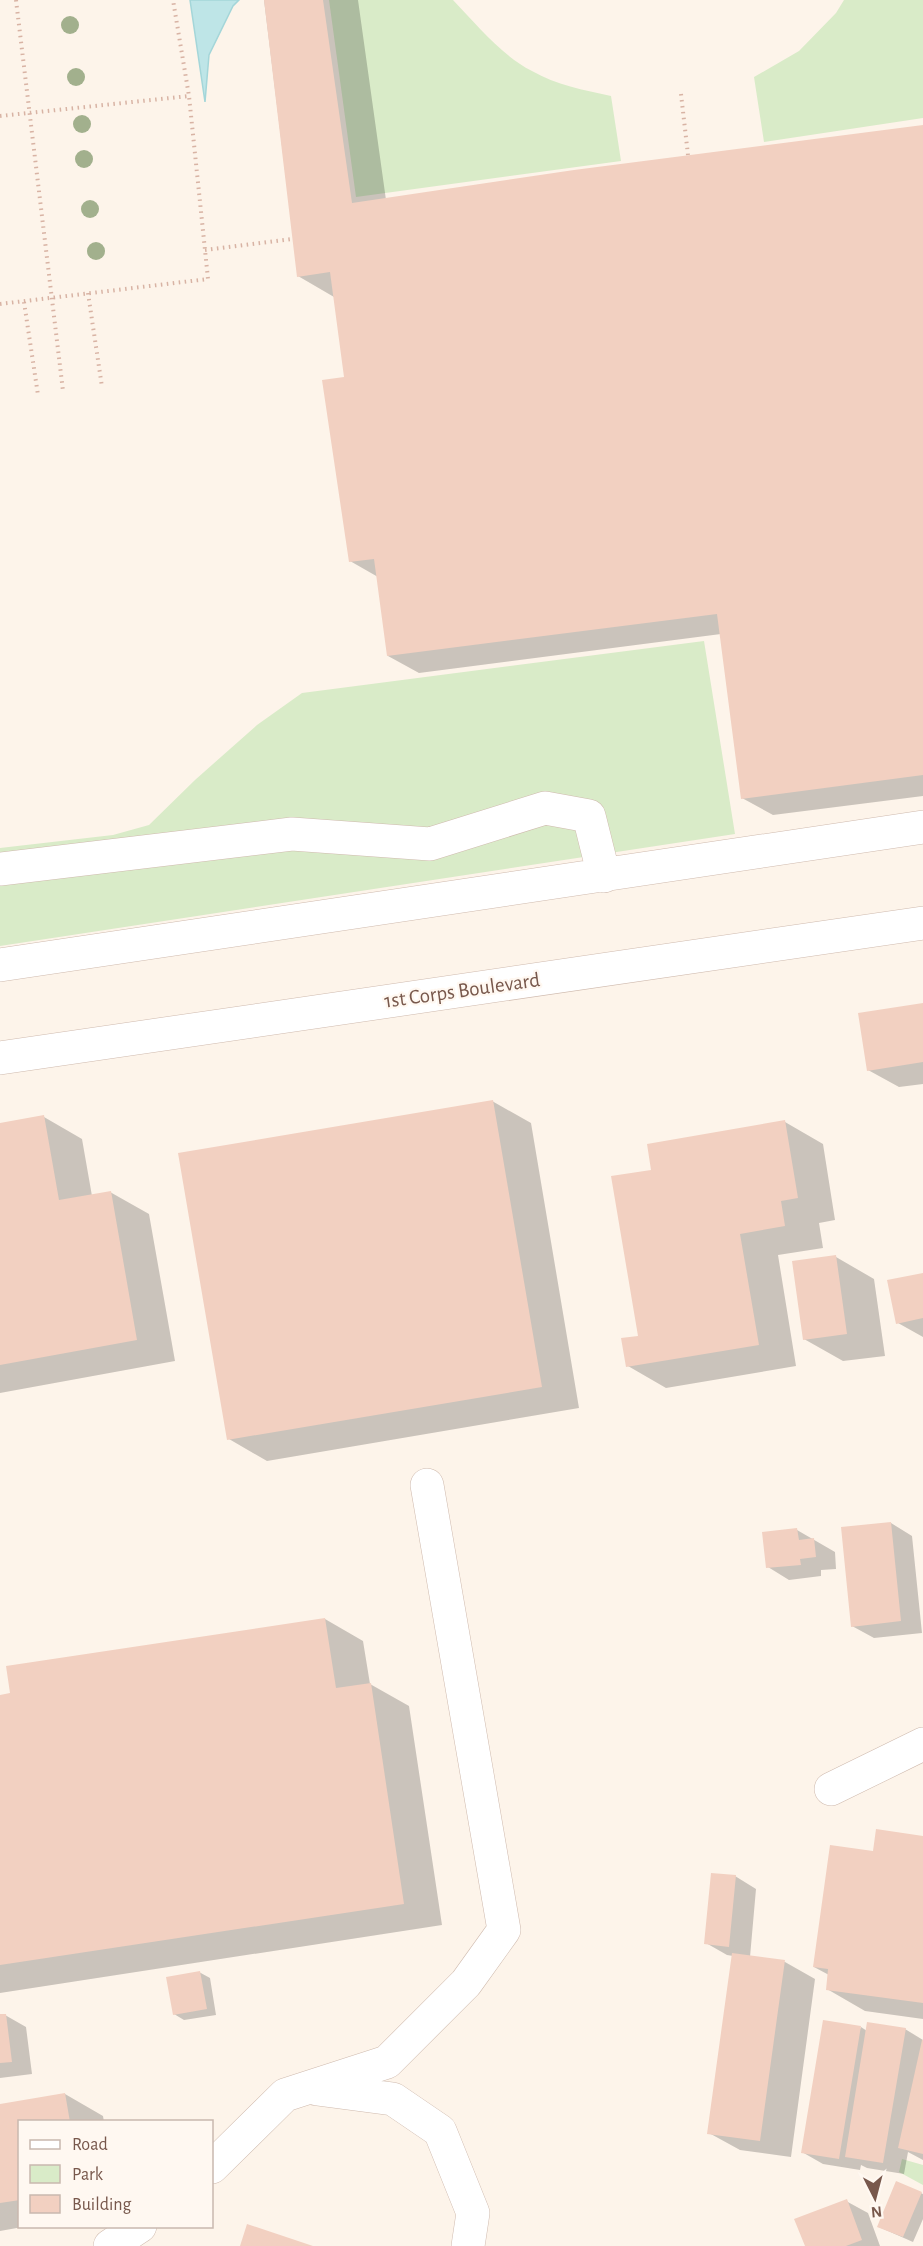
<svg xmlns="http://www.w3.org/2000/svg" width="923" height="2246" font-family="'Alegreya Sans',sans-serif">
<rect width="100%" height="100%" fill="#fdf4ea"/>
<!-- green -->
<path fill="#d9ebc8" d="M329 0H453C477 25 501 55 532 71 556 85 584 90 611 96L621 161 356 197Z
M844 0H923V118L764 142 754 77 799 51 836 13Z
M704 641 735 834 0 946V848L113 835 149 825 195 780 257 725 302 693Z
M902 2159 923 2165V2185L899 2172Z"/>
<!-- water -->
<path fill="#bee5e7" stroke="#a4d6d9" stroke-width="1.5" d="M190 0H239L233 6 209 55 205 102Z"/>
<!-- shadow -->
<path fill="#0003" d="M264 0H358L386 200 923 127V796L773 815 742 798 721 634 419 673 388 656 378 577 350 561 346 378 334 297 298 276Z
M923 1004V1084L899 1087 868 1070Z
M492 1101 531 1123 579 1408 267 1461 229 1439Z
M44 1117 82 1139 92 1196 110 1192 149 1214 175 1361 0 1393V1125Z
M785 1122 823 1144 835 1220 819 1223 823 1248 778 1255 796 1366 666 1388 628 1366 640 1337 653 1171Z
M836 1257 874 1279 885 1356 843 1361 804 1339Z
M923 1274V1337L898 1323Z
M891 1523 912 1536 922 1633 874 1638 852 1626Z
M797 1530 835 1552 836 1569 821 1570V1576L789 1580 768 1567Z
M325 1619 363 1641 370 1684 409 1706 442 1925 0 1993V1696Z
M923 1837V2019L865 2011 827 1989 829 1975 814 1967 874 1853Z
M735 1876 756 1889 750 1957 785 1962 815 1979 791 2157 740 2150 709 2133 733 1956 727 1955 706 1943Z
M199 1972 210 1978 216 2015 184 2020 174 2014Z
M5 2015 26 2027 32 2074 0 2078V2016Z
M861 2027 867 2031 905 2029 923 2040V2160L908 2152 904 2174 867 2168 861 2165 860 2170 823 2164 802 2152Z
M65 2094 103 2116 104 2122H20V2226H28L0 2231V2105Z
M897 2183 923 2194V2219L913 2242 879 2227Z
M846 2201 868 2213 880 2246H806Z"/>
<!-- building -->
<path fill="#f2d0c1" d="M264 0H323L352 203 574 170 923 125V775L741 799 717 614 387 656 374 559 349 562 322 380 344 377 330 272 297 277Z
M923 1003V1062L867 1071 858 1013Z
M493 1100 542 1387 227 1440 178 1153Z
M44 1115 59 1200 111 1191 137 1340 0 1365V1123Z
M785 1120 798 1198 781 1201 785 1226 740 1234 759 1345 626 1367 621 1338 638 1336 611 1176 651 1170 647 1144Z
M836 1255 847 1334 803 1340 792 1261Z
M923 1273V1318L896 1324 887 1280Z
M891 1522 901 1621 851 1627 841 1527Z
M797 1528 799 1540 814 1538 816 1557 800 1559 801 1565 766 1568 762 1532Z
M325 1618 336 1688 371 1683 404 1904 0 1965V1695L10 1693 6 1666Z
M876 1829 923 1836V2003L826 1990 828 1969 813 1967 830 1845 873 1851Z
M711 1873 736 1875 729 1947 704 1944Z
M732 1953 785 1960 760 2141 707 2134Z
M200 1971 207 2009 173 2015 166 1977Z
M0 2014H6L12 2062 0 2063Z
M823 2020 861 2026 839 2159 801 2153Z
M867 2022 906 2028 883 2163 845 2157Z
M922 2040H923V2154L898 2148Z
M65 2093 70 2122H20V2200L0 2203V2104Z
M896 2181 922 2192 903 2237 877 2227Z
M847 2199 862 2240 846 2246H805L794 2219Z
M247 2224 313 2246H240Z"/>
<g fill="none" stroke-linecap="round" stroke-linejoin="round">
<!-- minor casing -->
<g stroke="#cfbaae" stroke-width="34">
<path id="minor" d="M0 869 292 834 430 844 545 808 589 816 604 876
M0 965 923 827
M0 1058 923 923
M831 1789 923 1744
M317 2089 393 2099 440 2131 473 2213 468 2246
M212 2167 285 2095 387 2062 466 1983 504 1930 427 1485
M110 2246 140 2226"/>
</g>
<!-- path -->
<path stroke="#d8b3a4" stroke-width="4" stroke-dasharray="1.5 4.5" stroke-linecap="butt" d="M16 0 63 391
M681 94 688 155
M0 116 189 96
M205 250 292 239
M88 293 102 387
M24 302 38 395
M0 304 208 279 189 96 173 0"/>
<!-- minor -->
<use href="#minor" stroke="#fff" stroke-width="33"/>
</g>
<!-- trees -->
<g fill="#a2b08d">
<circle cx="70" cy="25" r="9"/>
<circle cx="76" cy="77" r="9"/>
<circle cx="82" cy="124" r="9"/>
<circle cx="84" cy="159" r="9"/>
<circle cx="90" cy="209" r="9"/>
<circle cx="96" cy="251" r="9"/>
</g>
<g text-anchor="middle" stroke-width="4.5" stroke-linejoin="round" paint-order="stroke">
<!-- street labels -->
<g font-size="21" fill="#78584c" stroke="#fff8f1">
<text transform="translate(462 990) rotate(-8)" y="7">1st Corps Boulevard</text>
</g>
</g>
<!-- legend -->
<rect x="18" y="2120" width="195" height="108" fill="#fff8f1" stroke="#c9b8af" stroke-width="1.5"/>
<rect x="30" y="2140" width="30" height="9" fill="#ffffff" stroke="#c9b8af" stroke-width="1.5"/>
<text x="72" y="2150" font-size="18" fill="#78584c">Road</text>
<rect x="30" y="2165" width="30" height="18" fill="#d9ebc8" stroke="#c9b8af" stroke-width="1.5"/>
<text x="72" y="2180" font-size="18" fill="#78584c">Park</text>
<rect x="30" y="2195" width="30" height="18" fill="#f2d0c1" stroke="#c9b8af" stroke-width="1.5"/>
<text x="72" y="2210" font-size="18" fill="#78584c">Building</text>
<!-- north arrow -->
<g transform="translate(875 2198) rotate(174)" stroke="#fff8f1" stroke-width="4.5" paint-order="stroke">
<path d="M0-4.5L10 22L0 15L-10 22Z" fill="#78584c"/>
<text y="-9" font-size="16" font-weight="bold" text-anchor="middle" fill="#78584c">N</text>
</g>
</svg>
